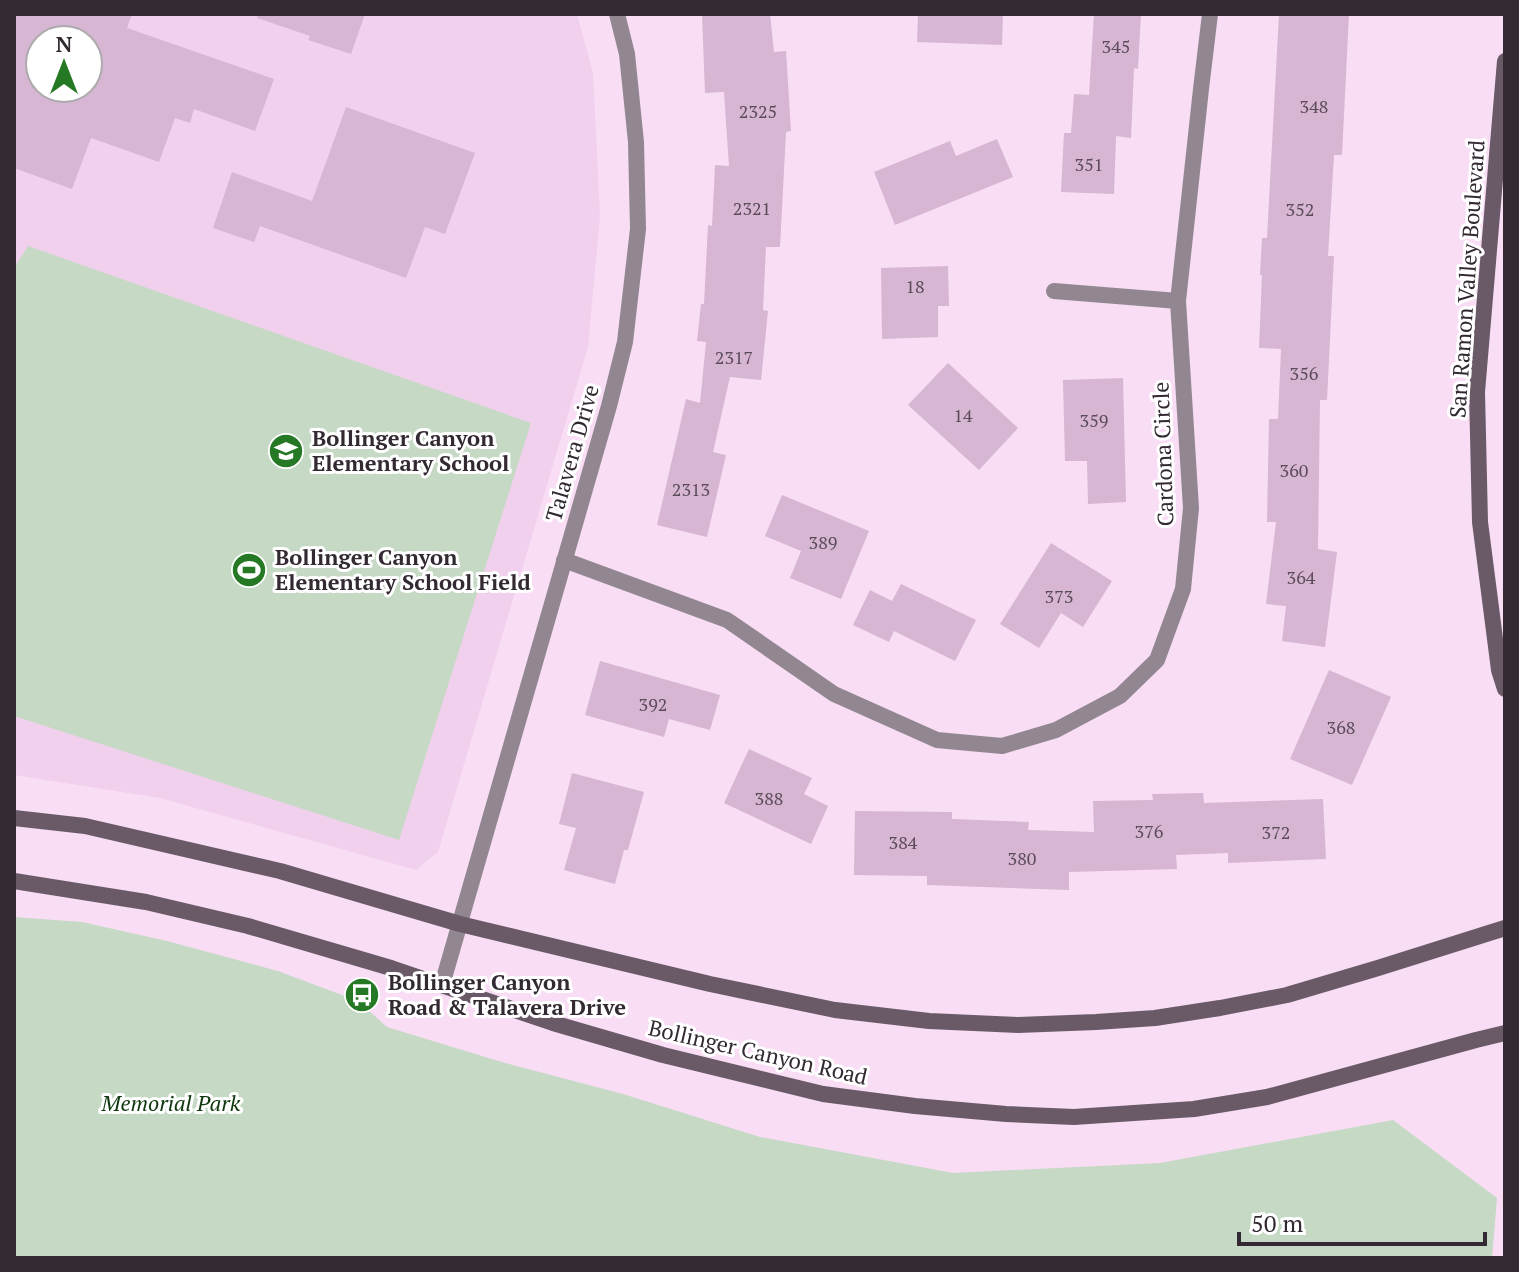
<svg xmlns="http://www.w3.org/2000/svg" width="1519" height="1272" font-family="'PT Serif',serif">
<rect width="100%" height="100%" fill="#f8ddf5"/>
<!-- built -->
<path fill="#f1d0ed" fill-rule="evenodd" d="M14 14H577L593 73 600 216 588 347 438 852 416 870 160 798 14 775ZM40 40H88V88H40Z"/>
<!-- green -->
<path fill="#c6d9c5" d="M28 246 531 423 399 840 14 716V268Z
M14 917 82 922 167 941 278 971 358 1001 387 1027 505 1063 623 1094 760 1137 953 1173 1160 1163 1393 1120 1497 1198 1492 1258H14Z"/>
<!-- building -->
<path fill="#d6b6d2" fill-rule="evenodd" d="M14 14H132L127 28 274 79 255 131 194 109 190 123 175 118 159 162 91 138 72 189 14 168ZM40 40H88V88H40Z
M258 14H365L351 54 308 40 310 36 257 18Z
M702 14H770L774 52 786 51 791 131 786 132 780 247H766L763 310 768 311 761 380 730 377 713 452 726 455 707 537 657 525 686 399 700 403 706 342 697 341 701 304H704L708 225 712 226 715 165 729 166 724 92 705 93Z
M918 14H1003L1002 45 917 42Z
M1094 14H1141L1138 69 1134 68 1131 138 1116 136 1114 194 1061 192 1064 133H1071L1074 94 1089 95Z
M1279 14H1349L1342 155H1334L1328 256H1334L1327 400H1320L1318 549 1337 552 1325 647 1282 641 1286 606 1266 604 1276 522H1267L1269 419H1278L1281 349 1259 348 1262 275H1260L1262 238H1267Z
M346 107 475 153 445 234 425 227 406 278 260 226 254 242 213 228 232 172 312 201Z
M997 139 1013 177 895 225 874 172 950 141 956 156Z
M948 266 949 306H938V337L882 339 881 268Z
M948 363 1018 428 979 470 908 405Z
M1123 378 1126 502 1088 504 1087 461H1065L1063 380Z
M782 495 869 531 841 599 790 578 801 551 765 536Z
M1051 543 1112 581 1083 627 1061 613 1039 648 1000 624Z
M901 584 976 620 955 661 894 631 889 642 853 625 870 590 892 601Z
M600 661 720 695 710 730 669 719 664 737 585 715Z
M1329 670 1391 697 1352 785 1290 759Z
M749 749 812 778 804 794 828 806 811 844 724 803Z
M572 773 644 792 628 850H624L615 884 564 870 576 828 559 824Z
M1203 793 1204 803 1323 799 1326 859 1228 863V853L1176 855 1177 869 1069 872V890L927 885V876L854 875 855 811 952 812V819L1029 822 1028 830 1094 832 1093 801 1153 800 1152 794Z"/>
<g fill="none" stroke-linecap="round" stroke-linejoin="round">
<!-- minor -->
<path stroke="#928791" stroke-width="16" d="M1054 291 1178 301
M564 560 727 620 834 694 937 740 1002 746 1056 730 1120 696 1157 660 1183 589 1191 508 1178 301 1201 89 1210 14
M442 985 609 406 625 342 638 229 636 142 627 54 617 14"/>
<!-- secondary -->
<path stroke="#6a5a68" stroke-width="16" d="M1505 61 1477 392 1480 522 1499 670 1505 689
M14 818 85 826 280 871 460 924 710 984 835 1010 929 1021 1018 1025 1096 1022 1155 1018 1220 1008 1287 995 1378 968 1505 928
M14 881 146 902 248 926 391 968 553 1023 663 1055 823 1094 915 1106 1006 1114 1074 1117 1194 1109 1267 1097 1476 1040 1505 1033"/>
</g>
<!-- icons -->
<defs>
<g id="school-disc" transform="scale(1.8)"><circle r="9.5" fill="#257924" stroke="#fff"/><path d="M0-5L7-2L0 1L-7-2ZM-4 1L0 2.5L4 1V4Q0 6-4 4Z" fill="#fff"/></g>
<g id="stadium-disc" transform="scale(1.8)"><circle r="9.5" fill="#257924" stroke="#fff"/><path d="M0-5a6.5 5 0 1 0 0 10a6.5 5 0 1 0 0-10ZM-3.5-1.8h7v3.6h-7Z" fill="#fff"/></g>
<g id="bus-disc" transform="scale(1.8)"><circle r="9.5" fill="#257924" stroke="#fff"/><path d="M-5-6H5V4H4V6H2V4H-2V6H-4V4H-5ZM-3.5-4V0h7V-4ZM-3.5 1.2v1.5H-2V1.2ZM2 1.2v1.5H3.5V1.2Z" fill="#fff"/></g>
</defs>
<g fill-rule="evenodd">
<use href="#school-disc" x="286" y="451"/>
<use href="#stadium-disc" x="249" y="570"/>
<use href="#bus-disc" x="362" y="995"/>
</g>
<g text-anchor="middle" stroke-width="6" stroke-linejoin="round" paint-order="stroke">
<!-- number labels -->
<g font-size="18" fill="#5c4c5a">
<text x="1116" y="53">345</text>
<text x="1314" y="113">348</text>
<text x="758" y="118">2325</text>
<text x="1089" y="171">351</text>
<text x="752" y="215">2321</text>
<text x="1300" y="216">352</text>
<text x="915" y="293">18</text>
<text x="734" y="364">2317</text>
<text x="1304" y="380">356</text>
<text x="963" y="422">14</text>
<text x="1094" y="427">359</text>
<text x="1294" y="477">360</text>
<text x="691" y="496">2313</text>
<text x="823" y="549">389</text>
<text x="1301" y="584">364</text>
<text x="1059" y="603">373</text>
<text x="653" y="711">392</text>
<text x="1341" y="734">368</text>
<text x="769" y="805">388</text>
<text x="1149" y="838">376</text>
<text x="1276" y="839">372</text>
<text x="903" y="849">384</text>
<text x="1022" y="865">380</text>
</g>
<!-- street labels -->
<g font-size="22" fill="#332932" stroke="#fff">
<text transform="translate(1467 279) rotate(-86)" y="8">San Ramon Valley Boulevard</text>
<text transform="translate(572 453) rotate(-74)" y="8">Talavera Drive</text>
<text transform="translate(1163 454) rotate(-92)" y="8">Cardona Circle</text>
<text transform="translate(758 1052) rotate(13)" y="8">Bollinger Canyon Road</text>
</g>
<!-- poi labels -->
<g font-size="22" font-weight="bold" fill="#332932" stroke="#fff" text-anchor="start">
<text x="312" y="446">Bollinger Canyon<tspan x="312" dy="25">Elementary School</tspan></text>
<text x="275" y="565">Bollinger Canyon<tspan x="275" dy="25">Elementary School Field</tspan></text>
<text x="388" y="990">Bollinger Canyon<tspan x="388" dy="25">Road &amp; Talavera Drive</tspan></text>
</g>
<!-- park labels -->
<g font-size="22" font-style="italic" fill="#0f380e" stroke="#fff">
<text x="171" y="1111">Memorial Park</text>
</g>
</g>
<!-- border -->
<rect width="1519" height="1272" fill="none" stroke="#332932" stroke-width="32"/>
<!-- north arrow -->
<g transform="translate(64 64)"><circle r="38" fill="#ffffff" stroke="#ada9ad" stroke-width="2"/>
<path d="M0-6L14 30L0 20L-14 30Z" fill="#257924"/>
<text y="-12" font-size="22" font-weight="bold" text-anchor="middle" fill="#332932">N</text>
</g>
<!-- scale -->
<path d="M1239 1232v12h246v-12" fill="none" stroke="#332932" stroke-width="4"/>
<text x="1251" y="1232" font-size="24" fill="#332932" stroke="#ffffff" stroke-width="6" paint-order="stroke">50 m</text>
</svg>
